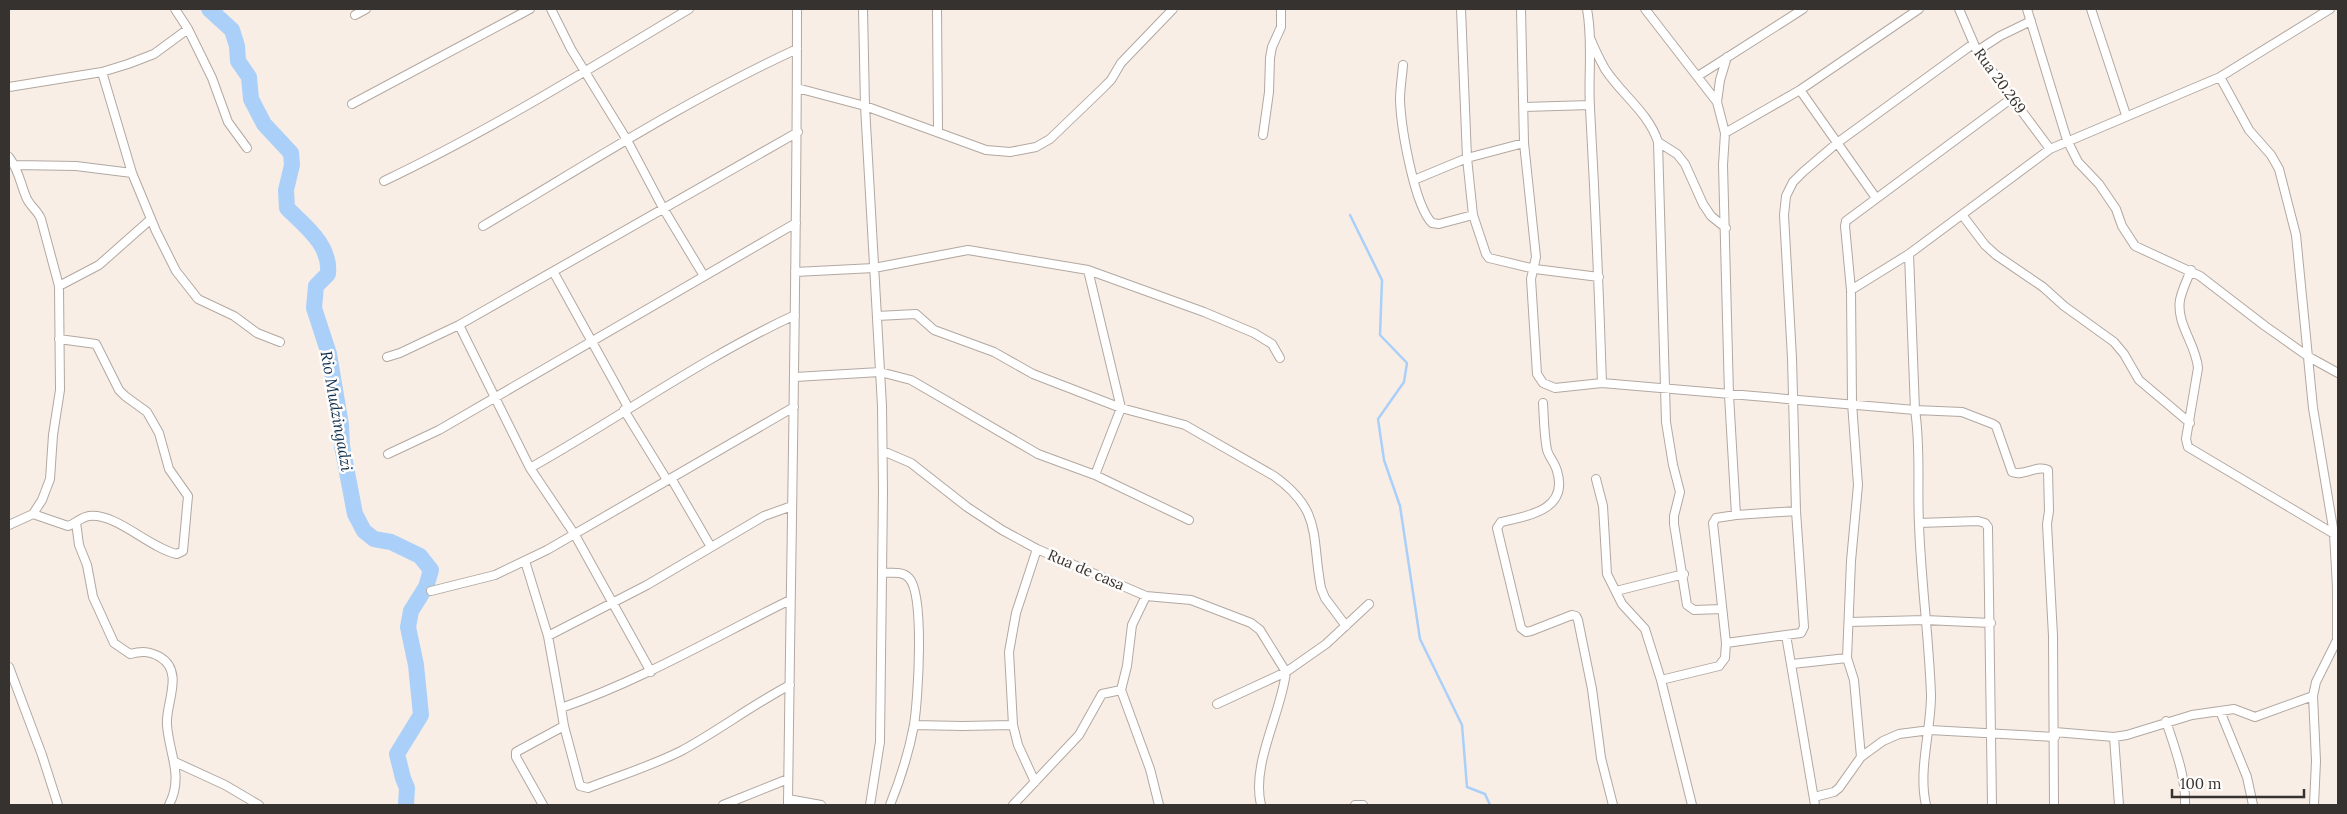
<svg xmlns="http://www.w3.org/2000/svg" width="2347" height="814" font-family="Lora,serif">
<rect width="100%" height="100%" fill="#f8eee6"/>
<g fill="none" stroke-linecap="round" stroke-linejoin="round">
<!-- stream -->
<path stroke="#aad0f9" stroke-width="2.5" d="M1350 215 1382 280 1380 335 1407 363 1404 382 1378 419 1384 460 1400 506 1420 639 1462 725 1467 787 1485 794 1490 805"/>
<!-- river -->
<path stroke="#aad0f9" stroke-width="16" d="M209 9 232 30 237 46 238 61 249 77 251 99 264 124 291 153 292 165 286 190 287 208C306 227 331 245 328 274L316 286 314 308 329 354 341 425 342 446 355 514 364 531 374 539 391 542 420 556 431 570 426 587 411 611 408 627 416 665 421 715 397 754 403 778 407 788 406 805"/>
<!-- minor casing -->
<g stroke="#b2a8a1" stroke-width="10">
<path id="minor" d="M175 9 188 29 212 78 228 122 247 148
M551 9 571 49 627 140 663 208 704 276
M863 9 865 106 882 406 883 491 880 742 870 805
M937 9 938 131
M1461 9 1467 158 1473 215 1486 254 1489 258 1535 269 1599 277
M1521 9 1524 143 1536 257 1531 279 1537 374 1543 383 1555 388 1602 383 1915 410C1921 448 1917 486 1919 524 1921 581 1929 638 1931 695 1931 731 1918 770 1926 805
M1587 9C1593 42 1588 75 1590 108 1595 199 1599 291 1602 383
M1645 9 1717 102 1725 133 1723 165 1729 395 1736 515 1716 518 1713 523 1726 643 1801 633 1804 627 1796 511 1792 358 1784 215 1786 196 1793 182 1803 172 1837 143 1973 44
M1959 9 1977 51 2050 149
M2027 9 2067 140 2078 162 2099 184 2116 209 2122 226 2135 246 2200 276 2265 326 2309 357 2338 373
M2091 9 2126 115
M355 15 366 9
M1591 40C1595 50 1600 60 1605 69 1621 94 1649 113 1658 142L1666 422 1673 465 1680 492 1674 516V524L1687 605 1694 610 1722 609
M1977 51 2000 36 2031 21
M1403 65C1402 77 1400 89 1400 100 1401 127 1414 205 1432 223L1439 224 1473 215
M102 72 132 173 156 231 176 271 198 299 234 316 257 333 280 342
M1698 76 1803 9
M2220 77 2249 130 2271 155 2279 169 2296 235 2313 408 2334 534 2337 587V640L2316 682 2313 696 2316 761 2314 805
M9 87 102 72 128 64 154 54 188 29
M797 88 865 106 986 150 1010 152 1036 147 1050 139 1101 90 1111 80 1121 63 1173 9
M1800 90 1876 198
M1717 102 1720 80 1727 57
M352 104 530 9
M1524 107 1590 105
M1725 133 1800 90 1919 9
M1263 135 1269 92 1270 58 1272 47 1281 27V9
M1658 142 1677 154 1685 164 1703 204 1711 216 1726 228
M9 157C20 172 20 184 27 199 31 207 38 211 41 219L59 286 60 390 53 435 50 479 42 500 33 514 9 525
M15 165 76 166 132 173
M1414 180 1467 158 1524 143
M384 181C489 131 589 69 689 9
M1963 216 1985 245 1996 255 2043 287 2064 306 2114 342 2124 354 2139 380 2190 423
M483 226C586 165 688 99 797 49
M1909 254 1915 410 1962 412 1993 424 1996 426 2012 472C2024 477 2037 464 2048 470L2049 511 2047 524 2053 636 2054 805
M1088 270 1121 408 1095 475
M2191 270C2187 280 2182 290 2180 300 2176 324 2196 344 2198 368L2186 439 2188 447 2336 535
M795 272 874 268 968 250 1088 270 1204 312 1254 333 1272 344 1280 358
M554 273 628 407
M59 286 99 265 151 219
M1851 290 1909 254 2050 149 2220 77 2330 9
M877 316 916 314 934 330 994 352 1033 374 1121 408 1185 425 1274 476C1323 511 1311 536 1321 588L1325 598 1346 626
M459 325 530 468 575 535 651 672
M387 357 400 353 459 325 798 132
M795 377 880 372 911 380 1038 454 1095 475 1189 520
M1543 403C1544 419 1544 435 1547 450 1549 457 1555 463 1557 471 1569 510 1528 516 1501 522L1497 528 1521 628 1526 632 1531 631 1572 615 1576 616 1578 620 1592 689 1601 758 1613 805
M624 410 667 480
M883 451 911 463 967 507 1002 530 1037 549 1146 596 1191 600 1251 623 1260 630 1286 672C1281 714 1251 764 1261 805
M388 454 439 430 796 223
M530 468C619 418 702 358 795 315
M671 478 711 547
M1596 479 1603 506 1607 574 1622 604 1645 629 1661 680
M33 514 68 526C75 524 81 517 89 516 117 513 149 548 177 554L183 551 188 496 169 469 159 433 147 412 125 396 119 390 96 344 59 339
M1736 515 1796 511
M76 522 79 545 87 565 93 597 114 643 130 654C142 651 149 651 160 657 185 672 165 704 167 725 169 754 184 776 169 805
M1919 523 1978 521 1985 523 1988 527 1992 805
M525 561 548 636 561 708
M883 573C892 573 903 571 909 578 925 595 918 700 914 725 909 752 900 780 890 805
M431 591 495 575 547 550 794 407
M1616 591 1684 574
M1146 596 1132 625 1127 666 1121 690 1150 769 1159 805
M1849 622 1925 620 1991 623
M1786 635 1815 805
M548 636 647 585 764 516 792 506
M1847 658 1854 680 1861 757
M1792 664 1847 658 1851 561 1858 485 1852 403 1851 290 1845 226 1846 221 2012 98
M9 667 42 755 58 805
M1217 704 1286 672 1326 644 1369 604
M2220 711 2247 777 2253 805
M2166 721C2175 749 2186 776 2185 805
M914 725 962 726 1013 725
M564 726 580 786 588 788C619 776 651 766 681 751 718 731 752 705 790 685
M2055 732 2114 737 2127 735 2192 715 2234 709 2255 717 2313 696
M2114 737 2119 805
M175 762 225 785 259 805
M1035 782 1018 745 1013 725 1009 652 1016 613 1037 549
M1814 797 1834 792 1839 788 1861 757 1883 741 1899 734 1930 730 2055 737
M788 799 821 805
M543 805 516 757V752L564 726 561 708C642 680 713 638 790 600
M723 805 788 779
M788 805C791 540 797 274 797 9
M1013 805 1079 735 1102 694 1121 690
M1355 805H1363
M1692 805 1661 680 1719 666 1725 658 1726 643"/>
</g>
<!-- minor -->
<use href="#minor" stroke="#fff" stroke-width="8"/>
</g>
<g text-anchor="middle" stroke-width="5" stroke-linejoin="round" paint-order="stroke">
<!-- street labels -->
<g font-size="15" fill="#36322f" stroke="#fffdfb">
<text transform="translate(2000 81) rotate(54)" y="5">Rua 20.269</text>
<text transform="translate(1086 570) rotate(23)" y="5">Rua de casa</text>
</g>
<!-- water labels -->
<g font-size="16" font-style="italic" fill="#0e2f50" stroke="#fffdfb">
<text transform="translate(337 411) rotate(80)" y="6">Rio Mudzingadzi</text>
</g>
</g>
<!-- border -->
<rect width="2347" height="814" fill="none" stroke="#36322f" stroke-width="20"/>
<!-- scale -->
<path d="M2172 789v8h132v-8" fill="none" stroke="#36322f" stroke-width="2.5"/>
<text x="2180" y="789" font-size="15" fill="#36322f" stroke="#fffdfb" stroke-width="4" paint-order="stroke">100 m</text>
</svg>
